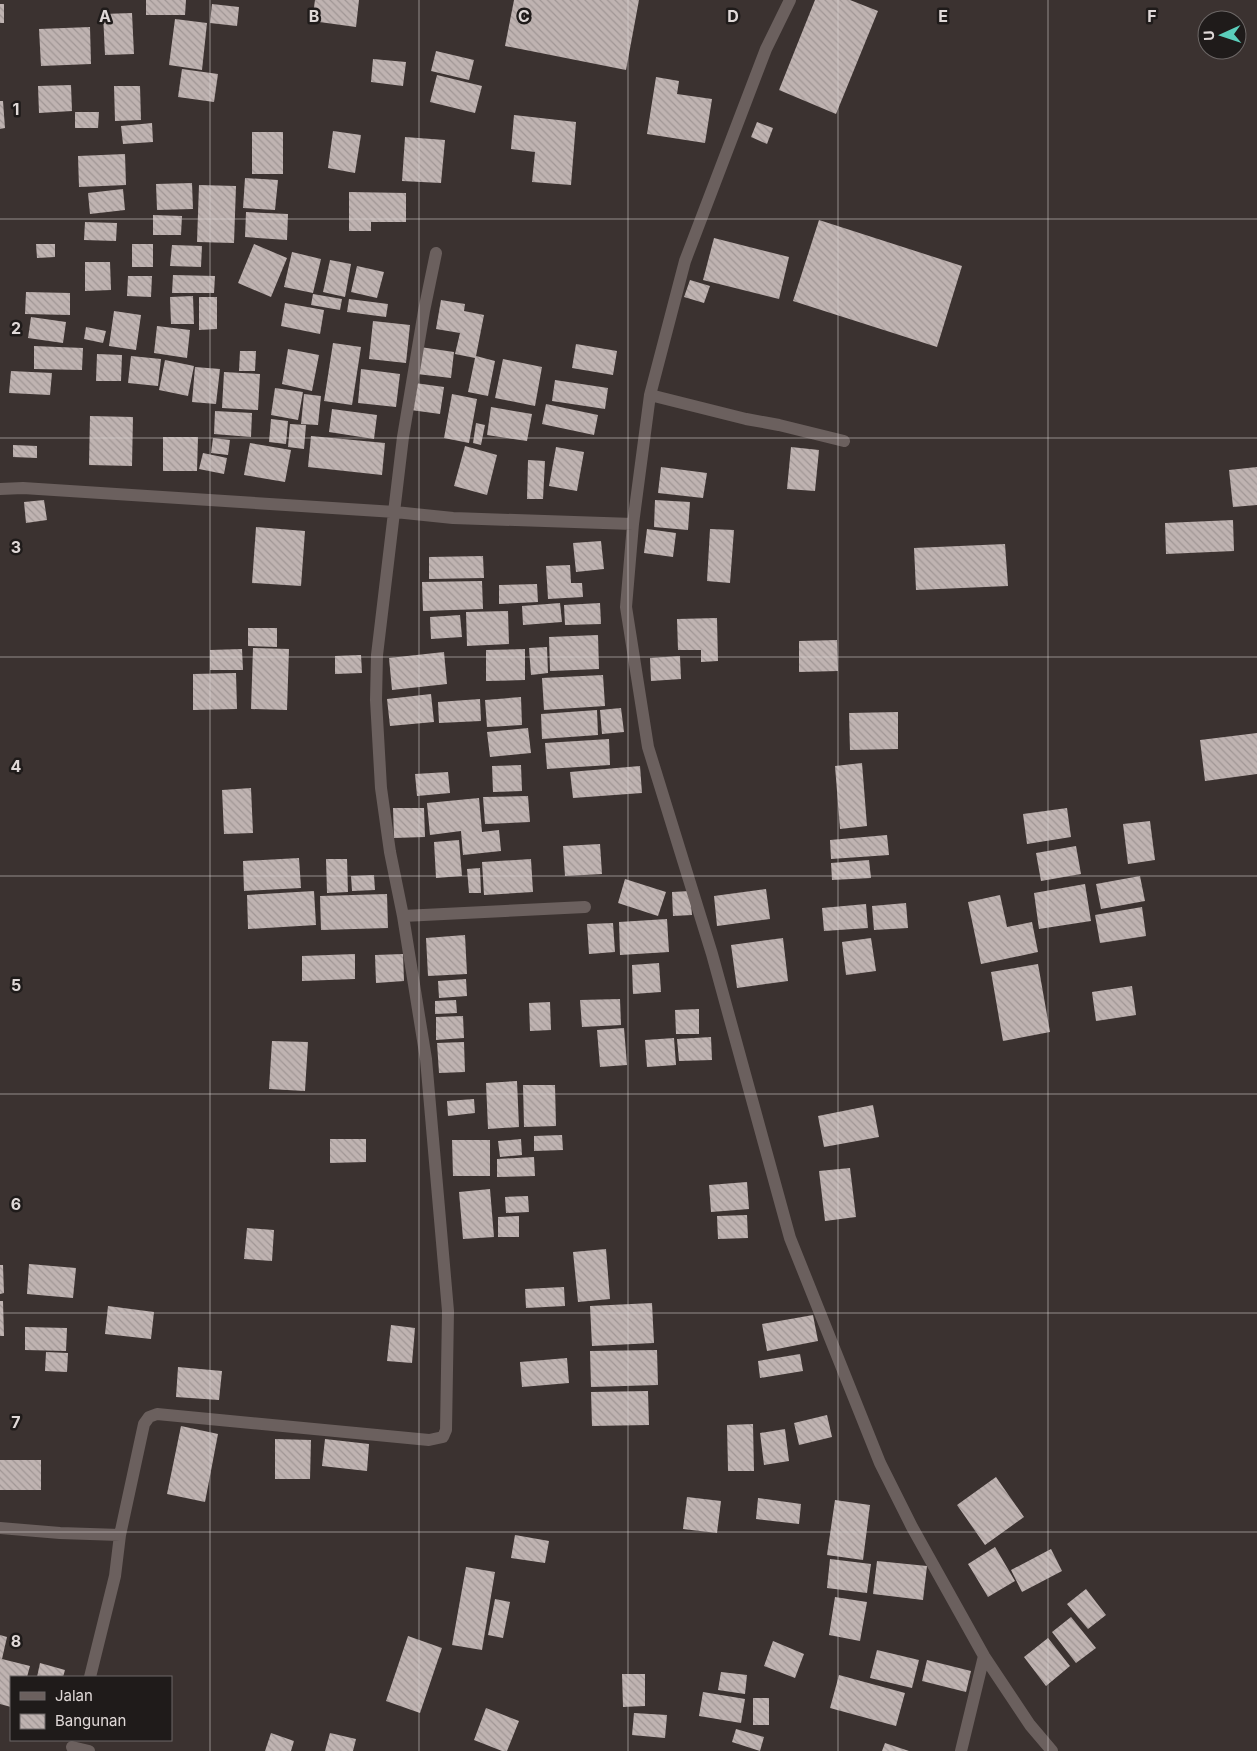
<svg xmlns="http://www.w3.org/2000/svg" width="1257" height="1751" font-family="Inter,sans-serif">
<defs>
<pattern id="building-back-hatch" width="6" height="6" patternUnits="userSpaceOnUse" patternTransform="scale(1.25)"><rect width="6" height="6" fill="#bfb3b1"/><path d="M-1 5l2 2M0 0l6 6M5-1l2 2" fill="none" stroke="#a09695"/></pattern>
</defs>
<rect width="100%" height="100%" fill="#3b3230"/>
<!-- building -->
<path fill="url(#building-back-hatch)" d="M146 0H186L185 15H146Z
M315 0H359L356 27 312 21Z
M514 0H639L626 70 505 46Z
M815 0H850L878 11 836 114 779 90Z
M0 4H4V23H0Z
M212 4 239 7 237 26 210 23Z
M132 13 134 54 105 55 103 14Z
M175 19 207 23 202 70 169 65Z
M90 27 91 64 41 66 39 29Z
M436 51 474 60 469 80 431 71Z
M373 59 406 62 403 86 371 82Z
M182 69 218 74 214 102 178 97Z
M437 75 482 86 475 113 430 102Z
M656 77 679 81 677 94 712 99 705 143 647 134Z
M71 85 72 111 39 113 38 86Z
M114 86H140L141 120 115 121Z
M0 101H3L5 128 0 129Z
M75 112H99L98 128H75Z
M514 115 576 122 571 185 532 182 535 152 511 149Z
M757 122 773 128 767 144 751 137Z
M152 123 153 142 123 144 121 126Z
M333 131 361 135 355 173 328 168Z
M252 132H283V174H252Z
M405 137 445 140 441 183 402 181Z
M125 154 126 185 79 187 78 156Z
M245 178 278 180 275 210 243 208Z
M192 183 193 209 157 210 156 184Z
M199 185 236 186 234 243 197 242Z
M123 189 125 210 90 214 88 193Z
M349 192 406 193V222H371V231H349Z
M246 212 288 214 287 240 245 237Z
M153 215 182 216 181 235H153Z
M819 220 962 266 937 347 793 301Z
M85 222 117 223 116 241 84 240Z
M714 238 789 257 779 299 703 280Z
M36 244H55V257L37 258Z
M132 244H153V267H132Z
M254 244 287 258 271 297 238 283Z
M172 245 202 246 201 267 170 266Z
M292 252 321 259 313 293 284 287Z
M330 260 351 264 345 297 323 292Z
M85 262H110L111 290 85 291Z
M357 266 384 272 377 298 351 292Z
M173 275 215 276 214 293H172Z
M128 276H152L151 297 127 296Z
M690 280 710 286 704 303 684 297Z
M26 292 70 293V315L25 314Z
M313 294 342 299 340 310 311 305Z
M193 296 194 324H171L170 297Z
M199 297H217V329L199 330Z
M349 299 388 304 386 317 347 312Z
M441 300 465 304 464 311 484 315 476 356 495 361 488 396 468 392 475 358 455 354 460 333 436 329Z
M285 303 324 310 320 334 281 326Z
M114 311 141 315 136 350 109 346Z
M31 317 66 322 63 343 28 338Z
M373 321 410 325 406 363 369 359Z
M157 326 190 330 187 358 154 353Z
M86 327 106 331 103 343 84 339Z
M333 343 361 347 352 405 324 401Z
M576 344 617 351 613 375 572 368Z
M34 346 83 348 82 370 34 369Z
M420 347 454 352 451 378 417 374Z
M288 349 319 355 312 391 282 384Z
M240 351H256L255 371H239Z
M97 354 122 355 121 381H96Z
M131 356 161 359 158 386 128 383Z
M503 359 542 367 535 406 495 398Z
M165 360 194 366 188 396 159 390Z
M195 367 220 369 216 404 192 402Z
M361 369 400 374 396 407 358 403Z
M11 371 52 373 50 395 9 393Z
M224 372 260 374 258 410 222 408Z
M555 380 608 388 605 409 552 401Z
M415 383 444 387 440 414 411 410Z
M275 388 303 392 298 420 271 415Z
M304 394 321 396 318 425 301 424Z
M452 394 477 399 469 443 444 438Z
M546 404 598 415 594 435 542 424Z
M491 407 532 414 527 441 487 435Z
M332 409 377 415 374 439 329 432Z
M215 411 252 413 251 437 214 434Z
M90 416 133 417 132 466 89 465Z
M271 419 288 421 286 444 269 442Z
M476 423 485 425 481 445 473 443Z
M290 424 306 425 304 449 288 447Z
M311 436 385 443 382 475 308 467Z
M163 437H198L197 471H163Z
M213 438 230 440 228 455 211 453Z
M250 443 291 450 285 482 244 475Z
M13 445 37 446V458L13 457Z
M465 446 497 455 487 495 454 486Z
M556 447 584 452 577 491 549 486Z
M791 447 819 450 815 491 787 489Z
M203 453 227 458 224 474 199 469Z
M528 460 545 461 543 499H527Z
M661 467 707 473 703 498 658 493Z
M1257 467V505L1233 507 1229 470Z
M44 500 47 520 26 523 24 502Z
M655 500 690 502 688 530 654 527Z
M1233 520 1234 551 1166 554 1165 523Z
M256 527 305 531 301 586 252 583Z
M647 529 676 533 673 557 644 553Z
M710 529 734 530 730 583 707 581Z
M601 541 604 569 576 572 573 543Z
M1005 544 1008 586 916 590 914 548Z
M483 556 484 578 429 579V557Z
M570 565 571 583H582L583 597 548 599 546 566Z
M482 581 483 609 423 611 422 582Z
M537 584 538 602 499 604V585Z
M560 603 562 622 523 625 522 606Z
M600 603 601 624 565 625 564 605Z
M508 611 509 644 467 646 466 612Z
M460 615 462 637 431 639 430 617Z
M717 618 718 661 701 662V650H678L677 619Z
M248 628H277V647L248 646Z
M598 635 599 669 550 671 549 637Z
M837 640 838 671 799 672V641Z
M547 647 548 673 531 675 529 648Z
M253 648 289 649 287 710 251 709Z
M242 649 243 670H210V650Z
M525 649V680L486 681V650Z
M444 652 447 684 392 690 389 658Z
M361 655 362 673 335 674V656Z
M680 656 681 679 651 681 650 658Z
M236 673 237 709 193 710V674Z
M603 675 605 706 544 710 542 678Z
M431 694 434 722 390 726 387 699Z
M521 697 522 725 487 727 485 700Z
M480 699 481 721 439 723 438 702Z
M621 708 624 732 602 734 600 710Z
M597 710 598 735 542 739 541 714Z
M898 712V749L850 750 849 713Z
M528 728 531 753 490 757 487 732Z
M1257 733V774L1205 781 1200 740Z
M609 739 610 765 547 769 545 743Z
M862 763 867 826 840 829 835 766Z
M521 765 522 791 493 792 492 766Z
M640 766 642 793 573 798 570 772Z
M448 772 450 793 417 796 415 774Z
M251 788 253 833 224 834 222 790Z
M528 796 530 822 485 824 483 797Z
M479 798 482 832 499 830 501 851 463 855 461 831 430 835 427 803Z
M393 808H424L425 837 394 838Z
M1067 808 1071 837 1027 844 1023 814Z
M1150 821 1155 860 1128 864 1123 824Z
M887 835 889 855 831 859 830 840Z
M459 840 462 876 436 878 434 842Z
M600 844 602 874 565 876 563 846Z
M1076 846 1081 874 1041 881 1036 853Z
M299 858 301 888 244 891 243 861Z
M326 859H347L348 892 327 893Z
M531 859 533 892 484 895 482 862Z
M869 860 871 878 832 880 831 863Z
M480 868 481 893H469L467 869Z
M374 875 375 890 352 891 351 876Z
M1140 876 1145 901 1101 909 1096 884Z
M625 879 666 892 658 916 618 903Z
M1085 884 1091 921 1039 929 1034 893Z
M766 889 770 919 717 926 714 896Z
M314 891 316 925 248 929 247 895Z
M690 891 692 915 673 916 672 892Z
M387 894 388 928 321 930 320 896Z
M1000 895 1007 927 1032 922 1038 952 981 964 968 902Z
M906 903 908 928 874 930 872 906Z
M866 904 868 928 824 931 822 908Z
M1142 907 1146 936 1100 943 1095 915Z
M667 919 669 952 620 955 619 922Z
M613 923 615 952 589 954 587 924Z
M465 935 467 974 428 976 426 938Z
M783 938 788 981 737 988 731 945Z
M871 938 876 971 846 975 842 942Z
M355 954V979L302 981V956Z
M403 954 404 981 376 983 375 955Z
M659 963 661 992 633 994 632 965Z
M1038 964 1050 1032 1003 1041 991 972Z
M466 979 467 996 439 998 438 981Z
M1132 986 1136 1015 1096 1021 1092 992Z
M620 999 621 1025 582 1027 580 1000Z
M456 1000 457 1013 435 1014V1001Z
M550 1002 551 1030 530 1031 529 1003Z
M699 1009V1034H676L675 1010Z
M463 1016 464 1038 436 1040V1017Z
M624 1028 627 1065 600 1067 597 1030Z
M711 1037 712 1060 679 1061 677 1039Z
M674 1038 676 1065 647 1067 645 1040Z
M272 1041 308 1042 305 1091 269 1089Z
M464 1042 465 1072 439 1073 437 1043Z
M517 1081 519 1127 488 1129 486 1083Z
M523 1085H555L556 1126 524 1127Z
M474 1099 475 1113 448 1116 447 1101Z
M873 1105 879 1137 824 1147 818 1116Z
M562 1135 563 1150 534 1151V1136Z
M330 1139H366V1162L330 1163Z
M521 1139 522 1155 500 1157 498 1141Z
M452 1140H490V1176H453Z
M534 1157 535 1176 497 1177V1159Z
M850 1168 856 1217 825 1221 819 1171Z
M747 1182 749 1209 711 1212 709 1185Z
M490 1189 494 1237 463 1239 459 1192Z
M528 1196 529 1212 506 1213 505 1197Z
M747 1215 748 1238 718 1239 717 1216Z
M519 1216V1237H498V1217Z
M247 1228 274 1230 272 1261 244 1259Z
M606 1249 610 1299 578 1302 573 1252Z
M29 1264 76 1268 73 1298 27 1294Z
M0 1265H3L4 1293 0 1294Z
M564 1287 565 1306 526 1308 525 1289Z
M0 1301H3L4 1336H0Z
M652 1303 654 1343 592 1346 590 1306Z
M108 1306 154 1312 151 1339 105 1334Z
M813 1315 818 1341 767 1351 762 1324Z
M391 1325 415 1328 412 1363 387 1361Z
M25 1327 67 1328 66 1351 25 1350Z
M657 1350 658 1385 591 1387 590 1351Z
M46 1352 68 1353 67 1372 45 1371Z
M800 1354 803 1371 760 1378 758 1361Z
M567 1358 569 1383 522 1387 520 1362Z
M178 1367 222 1371 219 1400 176 1397Z
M648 1391 649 1425 592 1426 591 1392Z
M827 1415 832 1437 799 1445 794 1423Z
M753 1424 754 1471H728L727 1425Z
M181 1426 218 1434 205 1502 167 1494Z
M785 1429 789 1461 764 1465 760 1433Z
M275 1439 311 1440 310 1479H275Z
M325 1439 369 1444 367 1471 322 1466Z
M0 1460H41V1490H0Z
M996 1477 1024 1517 985 1545 957 1505Z
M687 1497 721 1501 717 1533 683 1529Z
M758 1498 801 1504 799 1524 756 1519Z
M835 1500 870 1505 863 1560 827 1555Z
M515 1535 549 1541 545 1563 511 1558Z
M995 1547 1015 1581 988 1597 968 1564Z
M1051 1549 1062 1571 1022 1592 1011 1570Z
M830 1559 871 1564 867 1593 827 1588Z
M877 1561 927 1566 923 1600 873 1594Z
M466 1567 495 1572 482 1650 452 1645Z
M1086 1589 1106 1615 1088 1629 1067 1604Z
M835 1597 867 1602 860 1641 829 1635Z
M495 1599 510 1602 503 1638 488 1635Z
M1071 1617 1096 1648 1076 1663 1052 1632Z
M0 1635 7 1637 2 1659 30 1666 27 1677H11V1707L0 1704Z
M408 1636 442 1648 420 1713 386 1701Z
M1048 1638 1070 1666 1046 1686 1024 1657Z
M773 1641 804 1654 795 1678 764 1666Z
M877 1650 919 1660 912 1688 870 1678Z
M927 1660 971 1671 966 1692 922 1681Z
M40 1663 65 1670 63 1677H37Z
M721 1672 747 1675 745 1694 718 1690Z
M622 1674H645V1706L623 1707Z
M839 1675 905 1693 896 1726 830 1708Z
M703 1692 745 1699 741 1723 699 1716Z
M753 1698H769V1725H753Z
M486 1708 519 1721 507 1751H502L474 1740Z
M634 1713 667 1715 665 1738 632 1735Z
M736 1729 764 1737 760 1751 732 1742Z
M271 1733 294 1741 291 1751H265Z
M330 1733 356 1739 353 1751H325Z
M885 1743 909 1751H882Z"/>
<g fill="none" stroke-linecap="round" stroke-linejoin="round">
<!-- minor -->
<path stroke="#6b605e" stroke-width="12" d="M790 0 766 49 685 261 650 395 633 524 626 607 648 747 712 954 790 1238 880 1463 912 1527 984 1656 1030 1725 1052 1751
M650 395 746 419 779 425 844 441
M0 489 23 488 395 512 453 518 633 524
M403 916 585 907
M0 1528 60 1533 120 1535 144 1424 149 1417 157 1414 429 1440 443 1437 446 1430 448 1311 426 1059 403 916 390 852 381 788 376 700 377 655 403 437 424 311 436 253
M90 1677 115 1576 120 1535
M72 1747 89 1751
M961 1751 984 1656"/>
</g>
<!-- grid -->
<path fill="none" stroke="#e0d9d8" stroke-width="1" stroke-opacity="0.55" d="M210 0V1751M419 0V1751M628 0V1751M838 0V1751M1048 0V1751M0 219H1257M0 438H1257M0 657H1257M0 876H1257M0 1094H1257M0 1313H1257M0 1532H1257"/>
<g font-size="16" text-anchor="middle" font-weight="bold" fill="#e0d9d8" stroke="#1f1b1a" stroke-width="5" stroke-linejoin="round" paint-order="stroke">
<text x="105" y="22">A</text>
<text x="314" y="22">B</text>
<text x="524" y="22">C</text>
<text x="733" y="22">D</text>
<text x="943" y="22">E</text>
<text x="1152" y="22">F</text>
<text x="16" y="115">1</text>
<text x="16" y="334">2</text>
<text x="16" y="553">3</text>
<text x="16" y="772">4</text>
<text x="16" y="991">5</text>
<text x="16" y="1210">6</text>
<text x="16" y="1428">7</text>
<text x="16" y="1647">8</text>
</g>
<!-- legend -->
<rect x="10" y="1676" width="162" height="65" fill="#1f1b1a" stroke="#6c6766"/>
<rect x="20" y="1692" width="25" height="8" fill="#6b605e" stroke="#6c6766"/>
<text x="55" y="1701" font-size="15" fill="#e0d9d8">Jalan</text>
<rect x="20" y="1714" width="25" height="15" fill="url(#building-back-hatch)" stroke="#6c6766"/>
<text x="55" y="1726" font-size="15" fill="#e0d9d8">Bangunan</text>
<!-- north arrow -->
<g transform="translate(1222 35) rotate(267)"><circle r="24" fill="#1f1b1a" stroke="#6c6766"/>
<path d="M0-4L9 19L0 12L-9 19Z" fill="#5bcebb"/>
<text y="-8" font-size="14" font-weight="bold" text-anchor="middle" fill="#e0d9d8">U</text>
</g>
</svg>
